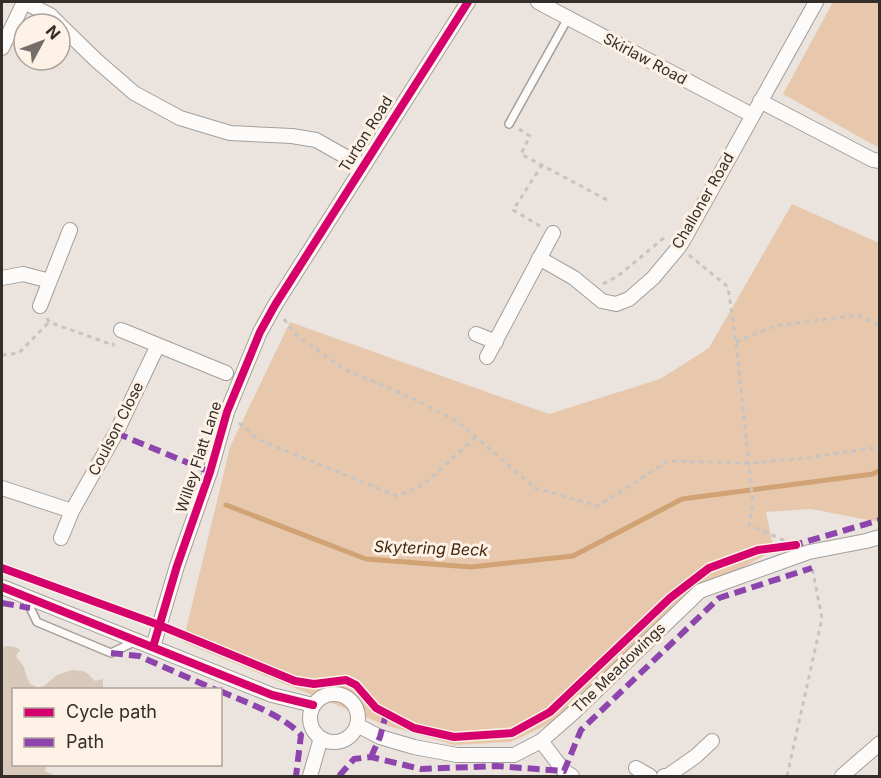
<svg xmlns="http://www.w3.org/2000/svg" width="881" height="778" font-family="Inter,sans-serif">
<rect width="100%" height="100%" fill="#ebe4de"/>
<!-- green -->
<path fill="#e7c8ac" d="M833 2H879V148L783 94Z
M792 204 879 243V522L811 509 766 512 774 550 710 586 549 724 511 742 454 745 385 725 183 642 230 447 290 322 549 414 660 379 709 348Z"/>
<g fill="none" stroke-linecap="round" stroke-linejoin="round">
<!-- stream -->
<path stroke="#d0a274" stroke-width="5" d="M226 505 366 559 471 567 573 556 682 499 873 474 880 470"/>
</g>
<!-- building -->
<path fill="#d9c9bb" d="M8 646 15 647 20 650 16 656 24 667 27 678 30 684 39 688 45 685 57 675 72 670 83 671 87 673 95 681 103 679V690H14V764H47L45 771 54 775V776H2V647Z"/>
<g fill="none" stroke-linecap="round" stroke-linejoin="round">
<!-- service casing -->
<g stroke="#a49e9a" stroke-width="10">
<path id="service" d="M509 124 568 18
M25 597 37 622 111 653 134 642"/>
</g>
<!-- minor casing -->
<g stroke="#a49e9a" stroke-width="16">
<path id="minor" d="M24 2 50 15 59 24
M538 2 752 115
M60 25 96 60 134 93 180 118 230 133 292 136 316 140 362 166
M2 48 24 2
M760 101 873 160 880 161
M539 258 574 278 602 301 616 304 629 299 653 278 679 247 684 239 816 2
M2 278 23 274 50 281
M40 306 70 230
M121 330 226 373
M476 334 496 342
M487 357 553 233
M2 488 72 511
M61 538 72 511 116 433 158 345
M2 587 272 695 313 705
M153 647 177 566 210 472 227 412 260 332 275 305 468 2
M310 718a24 24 0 1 1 48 0a24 24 0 1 1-48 0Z
M357 725 380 737 414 747 457 755H514L541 741 573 713 700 591 809 552 866 541 880 537
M541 741 564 771 572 776
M636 768 650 776
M310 776 321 738
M664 776 669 775 696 756 712 741
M842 776 880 743"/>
</g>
<!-- path -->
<path stroke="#c6c4c2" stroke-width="3" stroke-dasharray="4.5 4.5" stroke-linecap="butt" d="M519 129 530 136 521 154 607 200
M540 226 513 210 542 165
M689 255 728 287 736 342 753 503 749 525 790 543
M603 284 618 276 665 237 667 239
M47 318 49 322 113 345 114 343
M284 319 296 335 344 369 412 398 457 421 535 488 598 506 668 461 750 463 805 458 880 447
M736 342 775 326 858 315 880 326
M2 355 19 353 49 322
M239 423 257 439 397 496 423 485 476 437
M787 776 822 618 812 567"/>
<!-- service -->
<use href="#service" stroke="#fcfbfa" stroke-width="7"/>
<!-- minor -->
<use href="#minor" stroke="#fcfbfa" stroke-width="14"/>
<!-- quiet -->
<path stroke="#8e44ad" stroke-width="6" stroke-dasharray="12 6" stroke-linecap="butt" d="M116 433 210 472
M791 546 880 520
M2 603 30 608
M111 653 139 656 216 690
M220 691C245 702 283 715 301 735L296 776
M371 757 380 737 386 714
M339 776 354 759 371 757 421 769 496 766 564 771 581 730 719 598 812 568"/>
<!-- cycleway casing -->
<g stroke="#fef1e5" stroke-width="11">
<path id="cycleway" d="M2 568 159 625 295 681 314 684 346 680 356 685 376 708 414 728 454 737 512 733 550 712 670 598 709 568 758 550 796 545
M2 587 272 695 313 705
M153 647 177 566 210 472 227 412 260 332 275 305 468 2"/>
</g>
<!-- cycleway -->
<use href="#cycleway" stroke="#d6006c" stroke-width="8"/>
</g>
<g text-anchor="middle" stroke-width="6" stroke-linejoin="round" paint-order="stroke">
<!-- street labels -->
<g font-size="15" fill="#332e2a" stroke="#fef1e5">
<text transform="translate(645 59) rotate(28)" y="5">Skirlaw Road</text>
<text transform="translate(366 134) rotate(-58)" y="5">Turton Road</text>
<text transform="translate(703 201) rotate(-60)" y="5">Challoner Road</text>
<text transform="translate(116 429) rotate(-63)" y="5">Coulson Close</text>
<text transform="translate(199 457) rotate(-72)" y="5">Willey Flatt Lane</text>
<text transform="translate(619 668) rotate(-44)" y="5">The Meadowings</text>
</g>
<!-- water labels -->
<g font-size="16" font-style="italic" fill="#42270c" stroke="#fef1e5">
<text transform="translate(431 548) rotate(2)" y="6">Skytering Beck</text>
</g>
</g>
<!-- border -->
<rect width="881" height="778" fill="none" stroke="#332e2a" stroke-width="6"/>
<!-- legend -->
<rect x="12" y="688" width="210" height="78" fill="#fef1e5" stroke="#ada39a" stroke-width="1.5"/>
<rect x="24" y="708" width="30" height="9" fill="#d6006c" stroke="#ada39a" stroke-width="1.5"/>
<text x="66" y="718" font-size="18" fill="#332e2a">Cycle path</text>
<rect x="24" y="738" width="30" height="9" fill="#8e44ad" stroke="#ada39a" stroke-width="1.5"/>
<text x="66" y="748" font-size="18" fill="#332e2a">Path</text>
<!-- north arrow -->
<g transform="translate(42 42) rotate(49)"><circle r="28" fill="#fef1e5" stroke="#ada39a" stroke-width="1.5"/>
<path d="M0-4.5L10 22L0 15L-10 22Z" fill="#736e69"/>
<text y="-9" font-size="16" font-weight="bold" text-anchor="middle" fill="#332e2a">N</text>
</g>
</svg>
